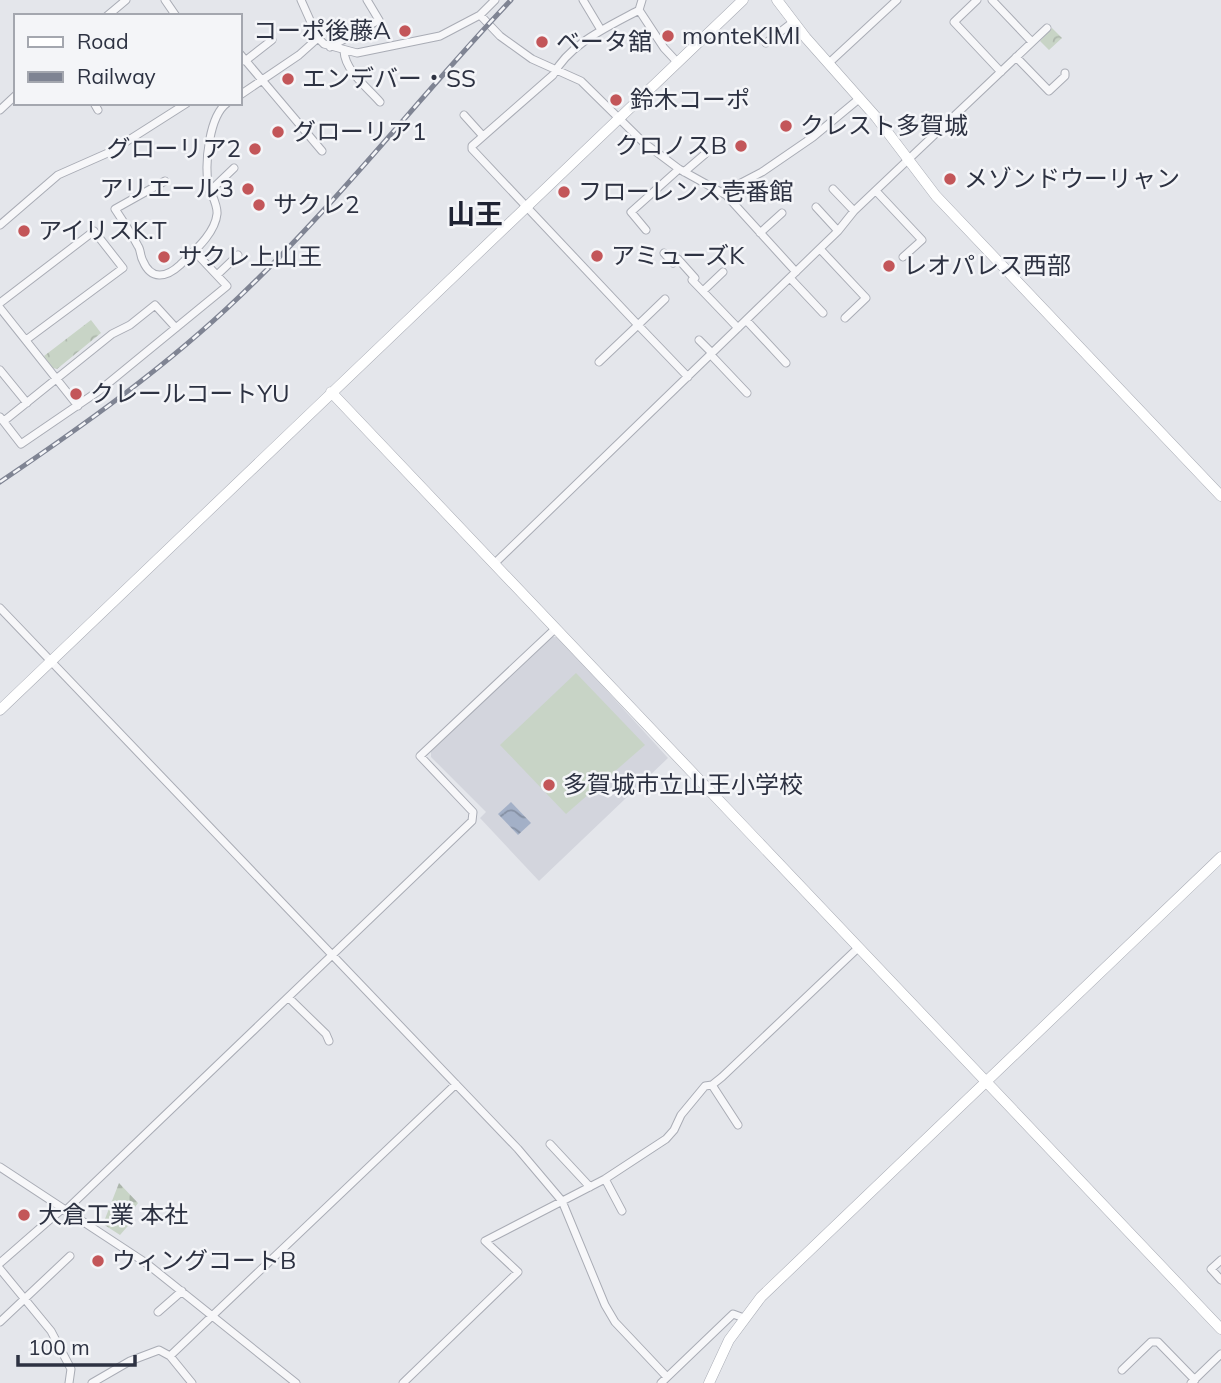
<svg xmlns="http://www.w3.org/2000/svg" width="1221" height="1383" font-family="Mulish,'Noto Sans JP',sans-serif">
<defs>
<pattern id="cemetery-stones" width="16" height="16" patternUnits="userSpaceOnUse" patternTransform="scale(1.75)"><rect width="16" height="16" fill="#c8d4c6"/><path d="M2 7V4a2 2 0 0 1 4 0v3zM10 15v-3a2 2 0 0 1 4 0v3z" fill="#acb6ab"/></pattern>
<pattern id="park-crowns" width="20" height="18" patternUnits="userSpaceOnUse" patternTransform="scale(1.75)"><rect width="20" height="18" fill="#c8d4c6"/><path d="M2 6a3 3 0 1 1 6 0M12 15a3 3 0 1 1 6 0" fill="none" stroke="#acb6ab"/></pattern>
<pattern id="water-waves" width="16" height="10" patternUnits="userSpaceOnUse" patternTransform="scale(1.75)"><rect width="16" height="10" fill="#a3b0c7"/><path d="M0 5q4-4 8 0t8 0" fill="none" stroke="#8590a3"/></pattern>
</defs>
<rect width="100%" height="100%" fill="#e4e6eb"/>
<!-- built -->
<path fill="#d3d5dd" d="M551 637H558L668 758 539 881 480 818 486 812 431 757V750Z"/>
<!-- cemetery -->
<path fill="url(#cemetery-stones)" d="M119 1183 138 1203 130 1214 134 1219 120 1235 103 1224Z"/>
<!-- park -->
<path fill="url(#park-crowns)" d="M1052 28 1062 38 1049 50 1040 41Z
M91 320 101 333 57 369 53 368 44 356Z"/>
<!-- garden -->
<path fill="#c8d4c6" d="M576 673 645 745 566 814 500 745Z"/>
<!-- water -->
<path fill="url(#water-waves)" d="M511 802 531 823 518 835 498 814Z"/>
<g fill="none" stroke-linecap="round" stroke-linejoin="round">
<!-- street casing -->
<g stroke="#a9acb5" stroke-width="9">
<path id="street" d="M165 0 176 16
M301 0 318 38 324 44 357 53 440 36 480 15 495 0
M583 0 601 30
M642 0 639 10 664 48 678 63
M977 0 954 22 1001 72
M992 0 1032 42
M480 15 500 36 532 59 581 81 643 142 679 169 726 195 796 272
M107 16 126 0
M766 43 793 22
M330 47 379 20 367 0
M344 51C345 71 368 88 380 102
M240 54 322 151
M1016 57 1049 91 1065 76V73
M245 61 272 40
M830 62 897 0
M240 95 299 55 318 38
M94 103 98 110
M0 110 16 95
M464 115 482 135
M684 172 705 154
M165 181 115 209C123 221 131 233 138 246 141 250 140 256 143 261 151 280 166 278 180 265 193 252 215 234 217 214 218 204 210 193 208 183 205 162 209 116 227 103
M833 189 854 211
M210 191 234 168
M876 191 922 240 903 257
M726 195 739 184 762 172 813 137 860 98
M816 207 838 231
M0 225 58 175 110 152 187 103
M646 230 631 212 679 169
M760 233 782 213
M820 249 866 298 845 318
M664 253 673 263 678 259 695 278 692 280 738 328
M217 275 238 255
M790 278 823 313
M703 291 723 272
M665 299 638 325 688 377
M0 303 94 231 123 268 26 340
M0 308 78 406
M746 320 786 363
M699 340 712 353
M711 355 747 393
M599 362 638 325 472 149V146L553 75C570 43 608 27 639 10
M0 370 27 403
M0 417 21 444 100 390 227 286 194 251
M4 421 112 334 130 325 155 305 176 328
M495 563 838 231 854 211 1047 28
M0 608 518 1149 562 1201 605 1305 615 1322 667 1377
M289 998 326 1034 329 1041
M712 1085 738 1125
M550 1144 590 1187
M0 1167 146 1263 296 1383
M605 1179 622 1211
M65 1211 472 821 473 812 420 756 556 628
M1221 1260 1211 1269 1221 1280
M0 1263 62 1209
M0 1269 51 1331 71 1369 69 1383
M158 1312 182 1291
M0 1322 70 1256
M170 1356 456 1084
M1122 1370 1151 1342H1158L1195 1380
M92 1383 130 1361 159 1350 170 1356 192 1383
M403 1383 518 1272 485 1241 605 1179 666 1139 674 1130 681 1115 705 1086 712 1085 722 1077 859 947
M661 1383 733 1314 744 1318
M1191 1383 1221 1354"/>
</g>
<!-- secondary casing -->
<g stroke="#a9acb5" stroke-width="11">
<path id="secondary" d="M777 0 806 38 876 117 936 196 1221 496
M331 392 1221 1329
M0 710 743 0
M709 1383 729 1340 761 1297 1221 857"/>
</g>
<!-- street -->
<use href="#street" stroke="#f7f7f9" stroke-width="7"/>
<!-- secondary -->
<use href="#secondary" stroke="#fff" stroke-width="10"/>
<!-- rail casing -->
<g stroke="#7f8493" stroke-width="5">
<path id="rail" d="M0 482C84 425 166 367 239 297 336 205 419 97 511 0"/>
</g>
<!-- rail -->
<use href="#rail" stroke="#f4f5f8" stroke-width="2.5" stroke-dasharray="8" stroke-linecap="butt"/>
</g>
<!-- markers -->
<g fill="#c35659" stroke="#f4f5f8" stroke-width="2.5">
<circle cx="405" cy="31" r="7"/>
<circle cx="668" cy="36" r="7"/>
<circle cx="542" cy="42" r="7"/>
<circle cx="288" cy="79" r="7"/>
<circle cx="616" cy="100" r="7"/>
<circle cx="786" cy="126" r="7"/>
<circle cx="278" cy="132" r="7"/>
<circle cx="741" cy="146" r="7"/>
<circle cx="255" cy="149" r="7"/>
<circle cx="950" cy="179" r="7"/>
<circle cx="248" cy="189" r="7"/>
<circle cx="564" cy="192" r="7"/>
<circle cx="259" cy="205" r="7"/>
<circle cx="24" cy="231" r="7"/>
<circle cx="597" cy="256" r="7"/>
<circle cx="164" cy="257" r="7"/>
<circle cx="889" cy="266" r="7"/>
<circle cx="76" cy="394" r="7"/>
<circle cx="549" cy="785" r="7"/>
<circle cx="24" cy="1215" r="7"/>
<circle cx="98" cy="1261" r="7"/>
</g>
<g text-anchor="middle" stroke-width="5" stroke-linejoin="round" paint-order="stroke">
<!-- poi labels -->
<g font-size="24" fill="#2d3242" stroke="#f4f5f8" text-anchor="start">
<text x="391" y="39" text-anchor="end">コーポ後藤A</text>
<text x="682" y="44">monteKIMI</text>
<text x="556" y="50">ベータ舘</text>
<text x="302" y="87">エンデバー・SS</text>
<text x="630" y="108">鈴木コーポ</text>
<text x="800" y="134">クレスト多賀城</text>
<text x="292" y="140">グローリア1</text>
<text x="727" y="154" text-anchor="end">クロノスB</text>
<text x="241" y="157" text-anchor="end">グローリア2</text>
<text x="964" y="187">メゾンドウーリャン</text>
<text x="234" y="197" text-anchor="end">アリエール3</text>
<text x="578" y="200">フローレンス壱番館</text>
<text x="273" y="213">サクレ2</text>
<text x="38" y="239">アイリスK.T</text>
<text x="611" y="264">アミューズK</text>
<text x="178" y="265">サクレ上山王</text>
<text x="903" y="274">レオパレス西部</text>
<text x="90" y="402">クレールコートYU</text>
<text x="563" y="793">多賀城市立山王小学校</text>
<text x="38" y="1223">大倉工業 本社</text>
<text x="112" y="1269">ウィングコートB</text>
</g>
<!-- quarter labels -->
<g font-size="28" font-weight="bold" fill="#1f2333" stroke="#f4f5f8">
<text x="475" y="224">山王</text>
</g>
</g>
<!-- legend -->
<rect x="14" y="14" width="228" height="91" fill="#f4f5f8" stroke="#a4a7af" stroke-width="2"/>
<rect x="28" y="37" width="35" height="10" fill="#ffffff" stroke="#a4a7af" stroke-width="2"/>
<text x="77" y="49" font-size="21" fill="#2d3242">Road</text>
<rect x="28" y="72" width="35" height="10" fill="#7f8493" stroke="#a4a7af" stroke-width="2"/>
<text x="77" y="84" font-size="21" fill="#2d3242">Railway</text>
<!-- scale -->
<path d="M18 1355v10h117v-10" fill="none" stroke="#2d3242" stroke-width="3.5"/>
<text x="28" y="1355" font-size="21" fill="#2d3242" stroke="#f4f5f8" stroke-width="5" paint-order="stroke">100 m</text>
</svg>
